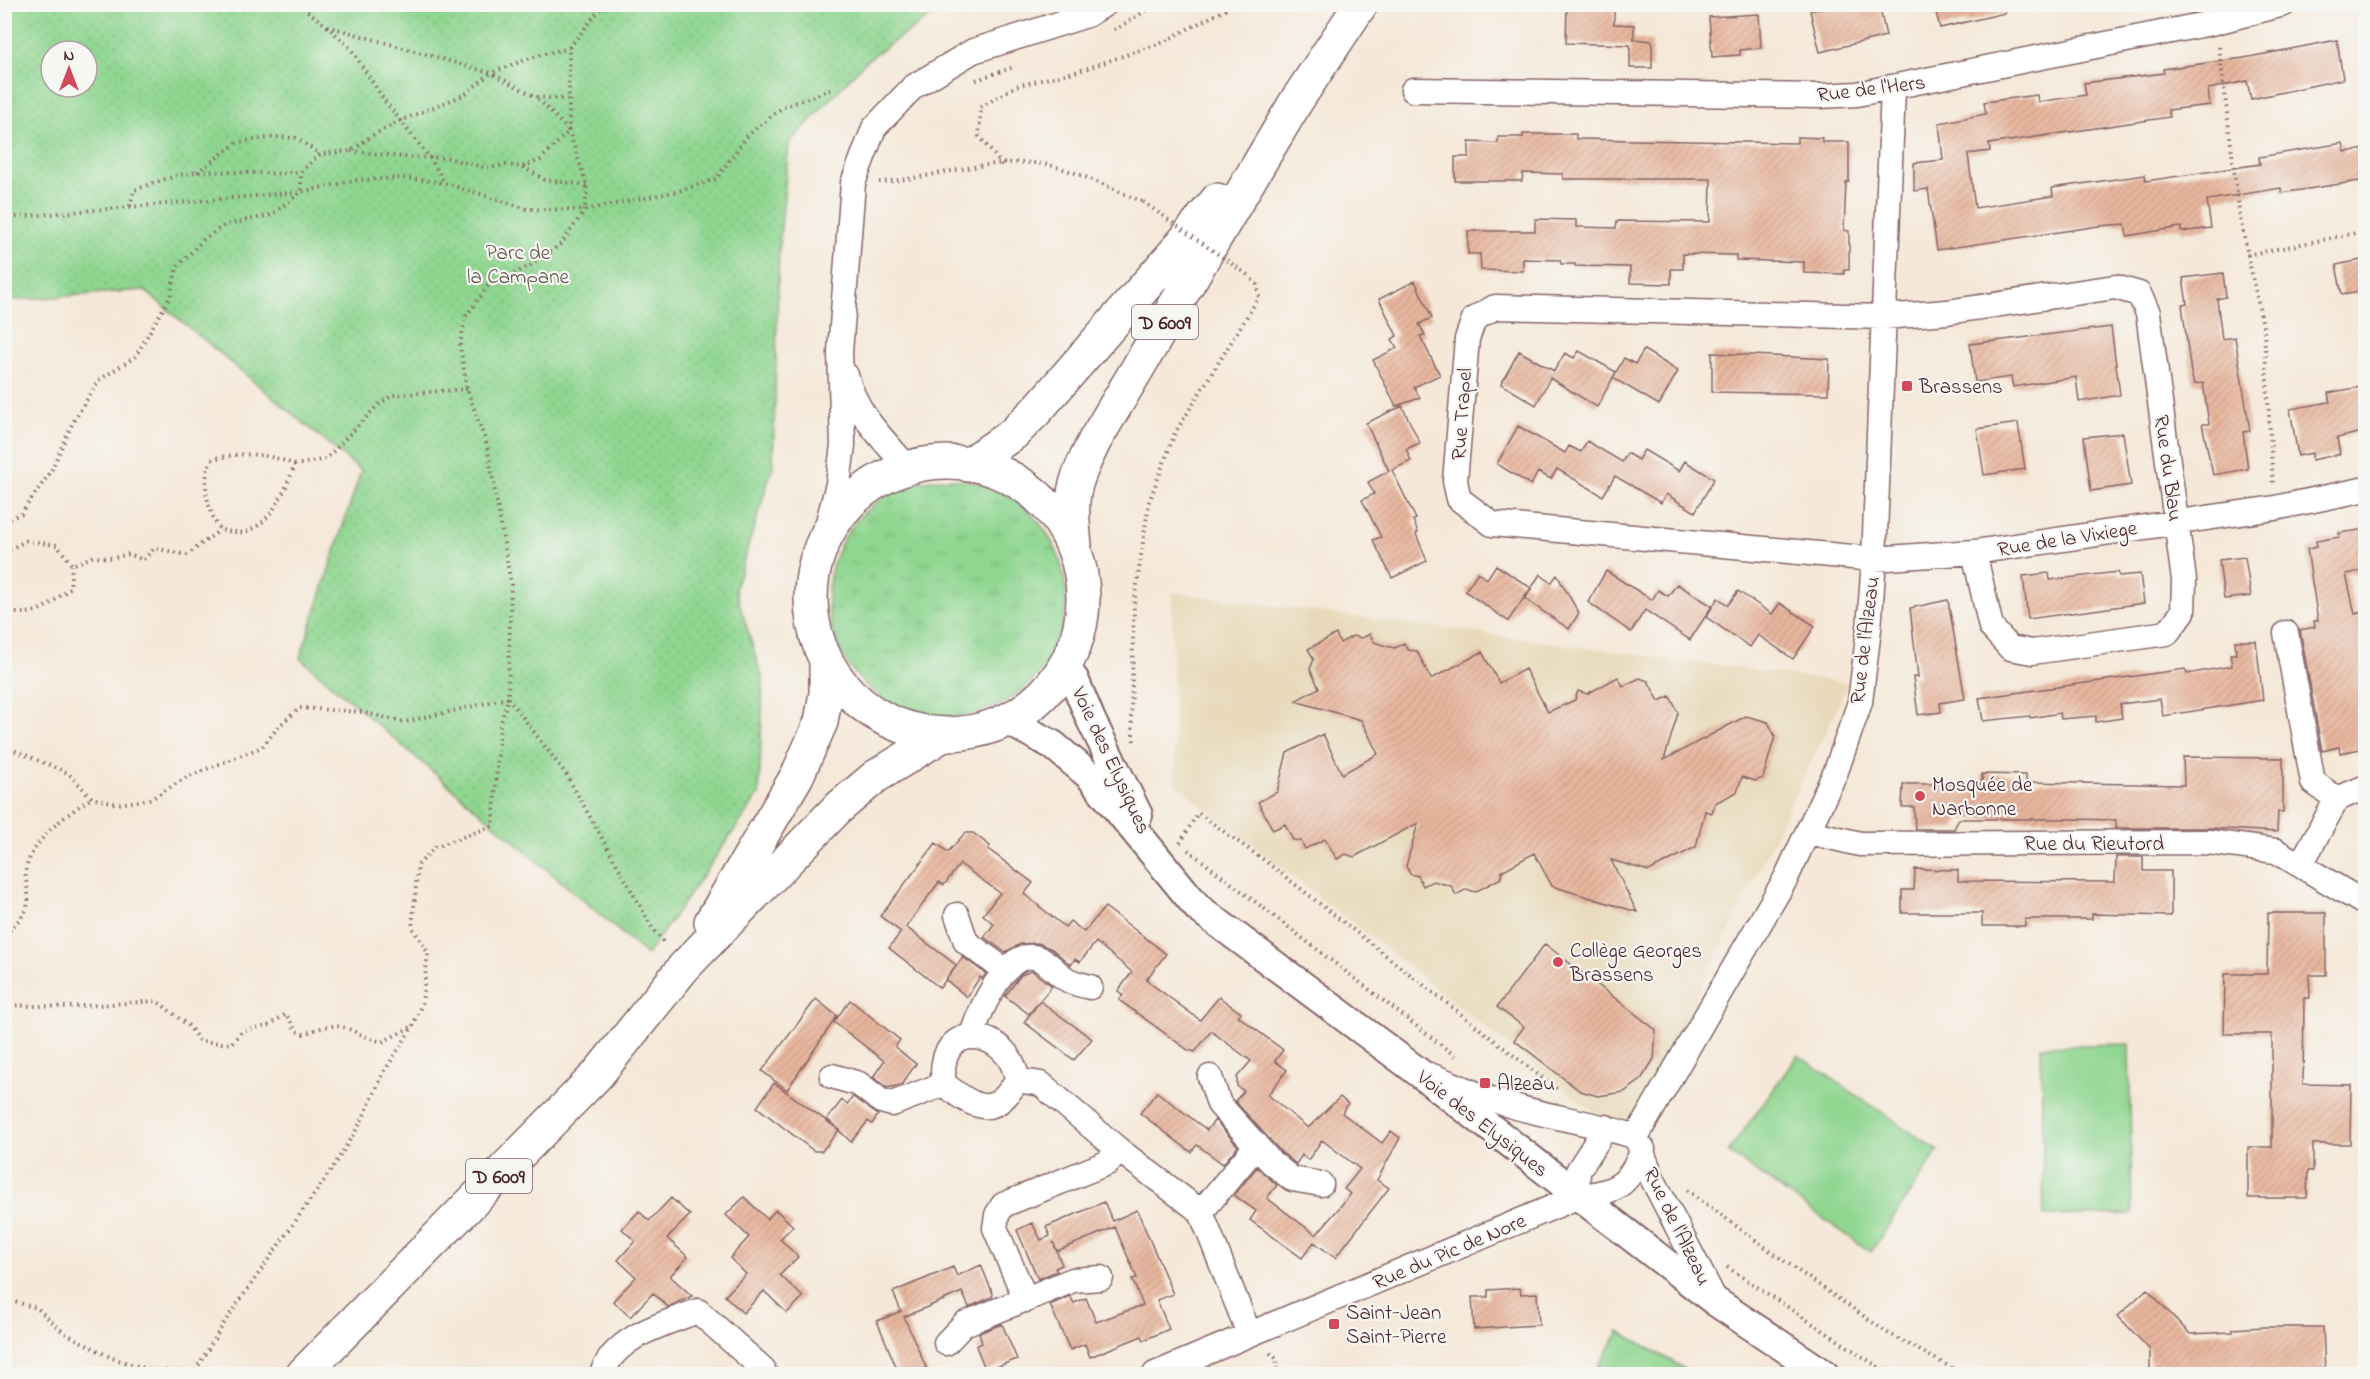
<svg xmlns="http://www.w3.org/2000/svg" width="2370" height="1379" font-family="'Indie Flower',sans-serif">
<defs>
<pattern id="grass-tufts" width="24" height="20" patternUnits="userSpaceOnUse" patternTransform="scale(1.5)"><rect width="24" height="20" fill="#8fd690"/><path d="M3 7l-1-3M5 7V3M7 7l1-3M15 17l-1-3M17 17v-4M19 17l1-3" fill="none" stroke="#7db77c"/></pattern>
<pattern id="park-dots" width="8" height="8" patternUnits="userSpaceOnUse" patternTransform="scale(1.5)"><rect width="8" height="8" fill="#8fd690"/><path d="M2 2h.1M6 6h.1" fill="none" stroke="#7db77c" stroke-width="1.8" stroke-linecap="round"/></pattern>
<pattern id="building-hatch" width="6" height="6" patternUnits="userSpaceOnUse" patternTransform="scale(1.5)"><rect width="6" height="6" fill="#e8b69d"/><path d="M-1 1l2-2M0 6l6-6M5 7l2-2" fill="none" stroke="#c89c87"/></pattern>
</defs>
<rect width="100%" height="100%" fill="#f6f6f2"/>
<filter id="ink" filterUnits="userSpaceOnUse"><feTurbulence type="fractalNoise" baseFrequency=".0167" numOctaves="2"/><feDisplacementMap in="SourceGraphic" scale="12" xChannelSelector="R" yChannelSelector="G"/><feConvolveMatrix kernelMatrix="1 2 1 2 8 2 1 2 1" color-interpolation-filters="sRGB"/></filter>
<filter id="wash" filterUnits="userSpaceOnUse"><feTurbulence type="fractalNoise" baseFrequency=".008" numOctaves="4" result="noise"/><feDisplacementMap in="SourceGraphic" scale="24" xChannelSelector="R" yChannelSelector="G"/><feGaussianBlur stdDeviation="1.35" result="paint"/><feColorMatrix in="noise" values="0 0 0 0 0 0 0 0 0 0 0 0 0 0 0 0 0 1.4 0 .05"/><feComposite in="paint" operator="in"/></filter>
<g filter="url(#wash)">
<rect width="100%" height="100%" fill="#f5e8d8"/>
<!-- built -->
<path fill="#e8d9ba" d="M1172 592 1849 683 1628 1139 1175 784Z"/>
<!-- grass -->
<path fill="url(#grass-tufts)" stroke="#6c7a5e" stroke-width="1.5" d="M828 598a119 119 0 1 1 238 0a119 119 0 1 1-238 0Z"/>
<!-- park -->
<path fill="url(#park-dots)" stroke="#6c7a5e" stroke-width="1.5" fill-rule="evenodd" d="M5 4 969 5 930 17 867 60 789 143 779 248 773 466 735 589 763 680 759 795 647 955 300 658 361 471 144 290 5 301ZM51 51H87V87H51Z"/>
<!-- pitch -->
<path fill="#8fd690" stroke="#6c7a5e" stroke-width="1.5" d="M2129 1044 2132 1214 2044 1216 2041 1046Z
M1798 1055 1938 1151 1871 1252 1728 1152Z
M1619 1331 1694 1374H1594Z"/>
<g id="blocks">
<!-- building -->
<path fill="url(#building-hatch)" d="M1838 4H1879L1886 36 1820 52 1810 11Z
M1934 4H2004L2005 13 1940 28Z
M1567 6H1614V24L1634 25V39L1652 41V68H1630V45L1566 43Z
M1759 14 1761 48 1740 50V55L1712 57 1709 17Z
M2337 40 2343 79 2251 99 2247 81 2208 89 2210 105 2168 110 2170 117 1989 144 1990 151 1968 154 1975 208 2053 196 2052 188 2145 175 2146 181 2260 164 2259 157 2343 143 2345 152 2366 149V180L2282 193 2281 188 2207 200 2211 228 2181 232V227L2127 236 2125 224 2099 226 1937 250 1928 189 1914 191V163L1943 160 1939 123 1986 114 1984 102 2037 95 2038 102 2086 95 2084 83 2164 73 2163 69 2244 58Z
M1523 134H1576V139L1797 143V137L1822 138V142H1849V182H1846L1844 230 1849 231V270H1844V274L1804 273V262L1736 260V255L1683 254V269H1671V284L1630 283V267L1575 266V264H1561L1560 260 1523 259V271L1481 270 1480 254H1468V231H1535V219L1576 220V227L1616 228 1617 221 1710 222 1711 179H1563V174L1523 173 1522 181H1455V157H1469V142L1498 143V137H1523Z
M2366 259V291L2342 295 2336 265Z
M2223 273 2226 297 2217 299 2222 339 2235 337 2250 431 2243 432 2248 469 2213 475 2202 424H2209L2203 383 2194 384 2191 373 2182 305 2187 304 2183 278Z
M1415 281 1432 318 1419 324 1425 335 1420 336 1440 375 1414 387 1420 398 1396 406 1373 360 1397 348 1392 339 1397 336 1379 299Z
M2111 327 2120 395 2079 402 2076 377 2013 387 2011 377 1975 382 1970 344Z
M1644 350 1678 371 1659 405 1613 378 1624 358 1635 364Z
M1519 351 1554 371 1565 353 1574 358 1579 351 1616 372 1597 407 1550 378 1536 405 1501 384Z
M1712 353 1829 359 1828 394 1712 392Z
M2366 386V431L2337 438 2340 454 2312 460V453L2298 456 2290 409 2330 402 2328 393Z
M1402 406 1420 443 1406 449 1411 461 1392 470 1416 519 1413 520 1418 532 1416 534 1427 561 1392 578 1373 540 1381 537 1362 500 1374 494 1368 482 1389 471 1366 423Z
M2018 423 2025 469 1984 475 1977 429Z
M1518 426 1565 453 1569 446 1581 452 1587 441 1622 462 1627 453 1638 460 1644 450 1679 471 1685 461 1714 479 1695 512 1666 494 1661 503 1615 476 1603 496 1557 469 1551 479 1538 472 1531 485 1497 464Z
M2123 433 2131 485 2091 491 2084 437Z
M2366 529V570L2346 574 2355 614 2362 612 2366 631V748L2340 753 2339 747 2322 751 2300 630 2315 627 2314 621H2318L2307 549 2317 547 2316 541 2340 537 2339 533Z
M2245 557 2251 596 2224 599 2219 560Z
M1496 565 1531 588 1508 621 1465 591 1478 572 1487 579Z
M1606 571 1652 600 1658 590 1668 596 1677 584 1712 606 1690 640 1645 610 1631 632 1588 602Z
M2118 572 2119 576 2140 574 2144 603 2028 619 2023 576 2049 573 2050 580Z
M1540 574 1551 583 1557 575 1579 613 1569 629 1525 599Z
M1738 591 1772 614 1780 603 1815 626 1793 659 1758 635 1750 647 1706 617 1718 598 1728 605Z
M1948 600 1965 699 1940 703 1941 712 1918 715 1913 677H1918L1910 608Z
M1336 634 1340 643 1353 636 1362 638 1370 634 1374 642 1386 646 1395 648 1404 643 1408 650 1417 651 1431 679 1482 652 1499 683 1525 669 1548 712 1575 700 1578 691 1587 694 1618 677 1623 686 1640 678 1648 681 1659 701 1670 696 1678 713 1664 760 1746 716 1768 722 1775 736 1763 778 1755 781 1742 777 1737 792 1715 803 1712 813 1705 811 1696 847 1649 871 1611 860 1637 912 1552 886 1534 853 1502 871 1501 878 1475 892 1467 889 1456 895 1451 886 1433 881 1423 886 1418 876 1410 874 1406 866 1418 823 1354 857 1346 854 1337 859 1325 839 1305 849 1301 841 1293 840 1285 824 1273 830 1258 802 1277 792 1287 753 1323 734 1342 774 1378 754 1361 720 1295 701 1319 688 1310 669 1314 659 1308 649Z
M2235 641H2256L2263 700 2163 716 2160 699 2120 704 2122 718 2096 722V716L2061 719 2060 713 2030 718V716L1983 721 1979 698 2157 673 2185 669 2187 674 2232 666 2230 654H2236Z
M2183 757 2283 758V812H2278L2277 832 2208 828H2116V820L2070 819H1959L1954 829H1915L1914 807H1902L1903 784H1982V774L2026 775V782L2184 785Z
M965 833H973L990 846 988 849 1033 883 1024 894 1065 927 1070 921 1084 932 1105 907 1143 936 1166 954 1146 980 1200 1020 1219 997 1241 1013 1238 1016 1283 1050 1275 1061 1287 1070 1268 1095 1308 1128 1340 1097 1348 1104 1342 1113 1382 1143 1391 1131 1400 1138 1377 1180 1389 1188 1335 1258 1314 1242 1302 1258 1250 1220 1256 1211 1234 1195 1257 1167 1277 1185 1267 1198 1316 1235 1351 1194 1344 1189 1360 1169 1322 1140 1308 1160 1302 1155 1296 1164 1281 1152 1235 1101 1244 1091 1237 1086V1077L1251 1061 1211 1031 1195 1052 1188 1050 1119 1000 1123 995 1118 991 1132 972 1096 942 1080 962 1075 959 1071 965 1052 949 1038 943 1021 944 1005 952 984 937 994 924 983 915 1000 893 960 864 944 885 939 882 906 927 956 965 940 988 889 948 901 932 880 916 936 843 948 852Z
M2116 857H2143V871H2171V916L2092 914V919H2025V926H1982V913H1902V890H1914L1915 869 1958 870V881L2115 882Z
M2268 913H2326V975H2309L2310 998H2304L2303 1084 2351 1085 2350 1144H2313V1171H2308L2307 1198H2248V1147H2272V1034H2224L2225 974H2267Z
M1545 944 1656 1030 1654 1059 1640 1081 1624 1092 1598 1096 1580 1091 1514 1040 1524 1027 1497 1007Z
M963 957 986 974 982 979 980 977 967 997 946 980Z
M1032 971 1052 986 1029 1014 1005 996 1021 975Z
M816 999 837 1016 787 1090 762 1071Z
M850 1000 900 1040 895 1047 916 1064 901 1085 887 1088 873 1077 884 1061 834 1022Z
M1040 1001 1092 1039 1074 1060 1024 1022Z
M774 1083 839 1130 822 1151H814L757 1107Z
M1157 1092 1207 1130 1215 1120 1238 1146 1223 1164 1197 1145 1191 1152 1140 1113Z
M853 1097 878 1115 872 1124 868 1121 851 1142 827 1119 842 1100 847 1104Z
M744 1197 767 1219 776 1210 793 1226 780 1239 798 1257 780 1275 803 1297 787 1313 764 1291 743 1313 725 1296 746 1274 730 1258 749 1237 726 1215Z
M671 1198 690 1215 667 1238 688 1257 670 1276 692 1296 668 1307 653 1293 630 1317 613 1301 636 1277 618 1260 635 1241 622 1229 639 1211 649 1221Z
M1104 1202 1113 1221 1137 1210 1173 1294 1157 1300 1169 1329 1144 1340 1142 1336 1090 1357 1085 1344 1070 1350 1050 1305 1070 1296 1074 1303 1086 1298 1096 1322 1143 1305 1132 1279 1137 1278 1115 1227 1057 1251 1053 1242 1062 1265 1055 1268 1057 1271 1038 1279 1017 1230 1032 1223 1041 1240 1050 1236 1046 1227Z
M981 1265 993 1294 992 1297 969 1307 962 1292 904 1317 929 1374H899L877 1321 901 1311 893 1292 953 1267 957 1276Z
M1520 1288 1521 1294 1537 1293 1539 1325 1474 1329 1472 1297H1488V1290Z
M2147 1289 2190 1334 2233 1332V1329L2264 1327H2323L2325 1374H2150V1350L2118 1316Z
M1002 1324 1017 1359 986 1371 976 1346 982 1343 979 1333Z"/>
</g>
</g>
<g filter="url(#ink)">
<use href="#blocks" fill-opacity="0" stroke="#866568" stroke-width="1.5"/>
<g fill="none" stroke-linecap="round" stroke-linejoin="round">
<!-- minor casing -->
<g stroke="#866568" stroke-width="27">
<path id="minor" d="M1413 90 1820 96 1857 94 2216 22 2284 4
M846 375C856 414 882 438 908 468
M823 541 838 484 843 445 840 352 853 183 874 128 913 87 973 51 1087 15 1105 4
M1974 552 1991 627 2010 648 2032 652 2167 633 2183 612 2184 580 2148 313 2139 294 2115 287 1947 312 1884 317 1495 307 1474 319 1467 339 1455 481 1459 499 1492 524 1874 559 1974 552 2275 508 2366 489
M2286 633 2313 782 2337 799
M1809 832 1860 844 2208 842 2276 851 2366 904
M2301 864 2337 799 2366 787
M957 915 966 942 1006 971
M972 1035C979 1013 1004 952 1034 957 1048 960 1056 974 1068 980 1075 984 1083 985 1090 987
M1430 1075C1453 1084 1476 1095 1500 1102 1545 1117 1592 1122 1636 1137L1653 1180 1715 1300
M832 1076 859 1084 881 1101 892 1104 944 1084
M1210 1077 1219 1104 1271 1162 1292 1179 1321 1184
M1017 1080C1011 1028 934 1016 944 1084 973 1107 994 1121 1017 1080L1041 1084 1119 1150 1201 1212 1249 1334
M1636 1137 1786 878 1836 771 1860 702 1869 629 1874 559 1893 89
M1577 1197 1578 1171 1606 1127
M1201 1212 1257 1145
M1026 1300 995 1228 997 1215 1003 1205 1107 1163 1119 1150
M946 1343 964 1324 1073 1280 1101 1278
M602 1374C615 1336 664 1324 698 1311L763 1369
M1155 1374 1577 1197C1616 1192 1629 1186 1643 1149"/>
</g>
<!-- tertiary casing -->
<g stroke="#866568" stroke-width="32">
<path id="tertiary" d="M1063 669 1074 679 1091 720 1138 815
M1007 720 1053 745 1090 776 1198 908 1413 1068 1716 1302 1824 1374"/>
</g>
<!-- primary casing -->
<g stroke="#866568" stroke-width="36">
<path id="primary" d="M811 598a136 136 0 1 1 272 0a136 136 0 1 1-272 0Z
M968 465 1013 434 1037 410 1176 251 1217 200
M1075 545C1069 494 1073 485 1095 440L1297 100 1361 4
M711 922 797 776 821 722 826 693V661
M303 1374 597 1075 684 967 836 810 875 777 943 735"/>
</g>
<!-- path -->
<path stroke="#866568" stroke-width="4" stroke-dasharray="1.5 4.5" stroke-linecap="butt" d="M298 4 327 26 351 49 384 100 430 158 445 183
M604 4 569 48V131L587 185 585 210 679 191 716 179 748 135 783 107 830 90
M327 26 491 73 536 97 567 99
M1114 30 1157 4
M2219 47 2240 218 2264 331 2273 485
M976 80 1014 67
M351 151 404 157 448 158 486 168 506 165 522 167 540 160 569 131 536 97
M1002 165 979 136 981 107 1016 86 1079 71 1161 43 1236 4
M523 167 545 180 587 185
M197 172 238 142 277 137 296 138 320 154
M879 182C931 179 983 159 1035 163 1066 165 1114 190 1143 202
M130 206 134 190C155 183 176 174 198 172 232 170 267 176 301 172
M585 210 561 244 530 266 488 286 466 316 460 344 467 389 487 445 511 584 508 698 566 774 653 929 665 944
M4 218 301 192 357 180 404 178 445 183 527 209 584 210
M2247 255 2366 231
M295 465C269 453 239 451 211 460 201 483 207 509 220 530 228 531 238 533 244 532 273 524 285 489 295 465L326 459 378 405 393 395 467 389
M4 521 21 514 51 471 73 422 99 380 135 357 170 297 177 267 204 239 225 225 271 215 301 192V172L320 154 351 151 373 135 402 120 464 95 491 73 530 58 569 48
M4 552 26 541 57 545 72 565 92 557 114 558 129 554 143 560 155 548 187 555 220 530
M4 611C36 618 47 607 70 588L72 565
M1134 741 1131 718 1134 604 1149 502 1175 433 1259 297 1257 285 1249 276
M4 746 68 773 92 798 118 804 151 799 187 777 262 747 280 725 300 708 361 712 405 722 508 698 500 726 493 826 435 847 418 865 412 927 428 953 422 1003 413 1026 384 1072 361 1122 334 1166 226 1320 193 1374
M1180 843 1198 813 1264 860 1559 1091
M1188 850 1458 1058
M4 941C8 927 23 920 27 907 31 895 24 881 26 869 33 838 67 814 92 798
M4 1005 69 1007 157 1001 189 1026 199 1041 231 1044 242 1031 268 1026 286 1014 296 1031 304 1034C346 1017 343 1031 382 1042L413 1026
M1687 1190 1787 1263 1888 1333 1963 1374
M1727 1267 1889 1374
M4 1299 37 1308 63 1332 112 1358 151 1370 194 1372
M1270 1353 1277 1359V1374"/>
<!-- minor -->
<use href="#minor" stroke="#fff" stroke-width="24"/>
<!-- tertiary -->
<use href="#tertiary" stroke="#fff" stroke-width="28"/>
<!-- primary -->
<use href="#primary" stroke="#fff" stroke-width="33"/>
<!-- path-bridge -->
<path stroke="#866568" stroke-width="4" stroke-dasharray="1.5 4.5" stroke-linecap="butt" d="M1143 202 1249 276"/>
</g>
</g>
<!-- markers -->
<g fill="#d1495b" stroke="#f6f6f2" stroke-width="2">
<rect x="1901" y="380" width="12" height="12" rx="3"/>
<circle cx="1920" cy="796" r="6"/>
<circle cx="1558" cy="962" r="6"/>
<rect x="1479" y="1077" width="12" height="12" rx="3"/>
<rect x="1328" y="1318" width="12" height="12" rx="3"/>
</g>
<g text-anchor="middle" stroke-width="4.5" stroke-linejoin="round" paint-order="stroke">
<!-- shield labels -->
<g fill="#f6f6f2" stroke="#7e6067" stroke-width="1.5">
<rect x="1132" y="305" width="66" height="34" rx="4.5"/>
<rect x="466" y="1159" width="66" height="34" rx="4.5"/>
</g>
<g font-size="20" font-weight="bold" fill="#4a1f2b">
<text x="1165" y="329">D 6009</text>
<text x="499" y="1183">D 6009</text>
</g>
<!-- street labels -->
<g font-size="21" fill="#4a1f2b" stroke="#f6f6f2">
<text transform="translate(1871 88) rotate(-7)" y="7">Rue de l'Hers</text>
<text transform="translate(1461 414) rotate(-86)" y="7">Rue Trapel</text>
<text transform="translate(2169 468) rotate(82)" y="7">Rue du Blau</text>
<text transform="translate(2067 538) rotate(-9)" y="7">Rue de la Vixiege</text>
<text transform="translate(1864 640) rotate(-83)" y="7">Rue de l'Alzeau</text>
<text transform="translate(1112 760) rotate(65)" y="7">Voie des Elysiques</text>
<text x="2094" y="850">Rue du Rieutord</text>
<text transform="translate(1483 1123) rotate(38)" y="7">Voie des Elysiques</text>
<text transform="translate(1678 1226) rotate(64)" y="7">Rue de l'Alzeau</text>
<text transform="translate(1449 1251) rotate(-23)" y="7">Rue du Pic de Nore</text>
</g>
<!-- park labels -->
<g font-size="21" fill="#5f5649" stroke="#f6f6f2">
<text x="518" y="259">Parc de<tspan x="518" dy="24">la Campane</tspan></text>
</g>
<!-- poi labels -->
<g font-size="21" fill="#4a1f2b" stroke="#f6f6f2" text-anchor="start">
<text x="1919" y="393">Brassens</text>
<text x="1932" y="791">Mosquée de<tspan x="1932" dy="24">Narbonne</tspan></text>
<text x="1570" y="957">Collège Georges<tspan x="1570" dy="24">Brassens</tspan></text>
<text x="1497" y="1090">Alzeau</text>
<text x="1346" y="1319">Saint-Jean<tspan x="1346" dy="24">Saint-Pierre</tspan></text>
</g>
</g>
<!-- margin -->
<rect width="2370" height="1379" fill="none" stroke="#f6f6f2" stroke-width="24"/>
<!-- north arrow -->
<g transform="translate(69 69)"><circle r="28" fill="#f6f6f2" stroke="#b1a0a2" stroke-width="1.5"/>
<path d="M0-4.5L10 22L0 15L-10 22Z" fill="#d1495b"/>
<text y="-9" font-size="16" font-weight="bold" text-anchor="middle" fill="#4a1f2b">N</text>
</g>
</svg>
